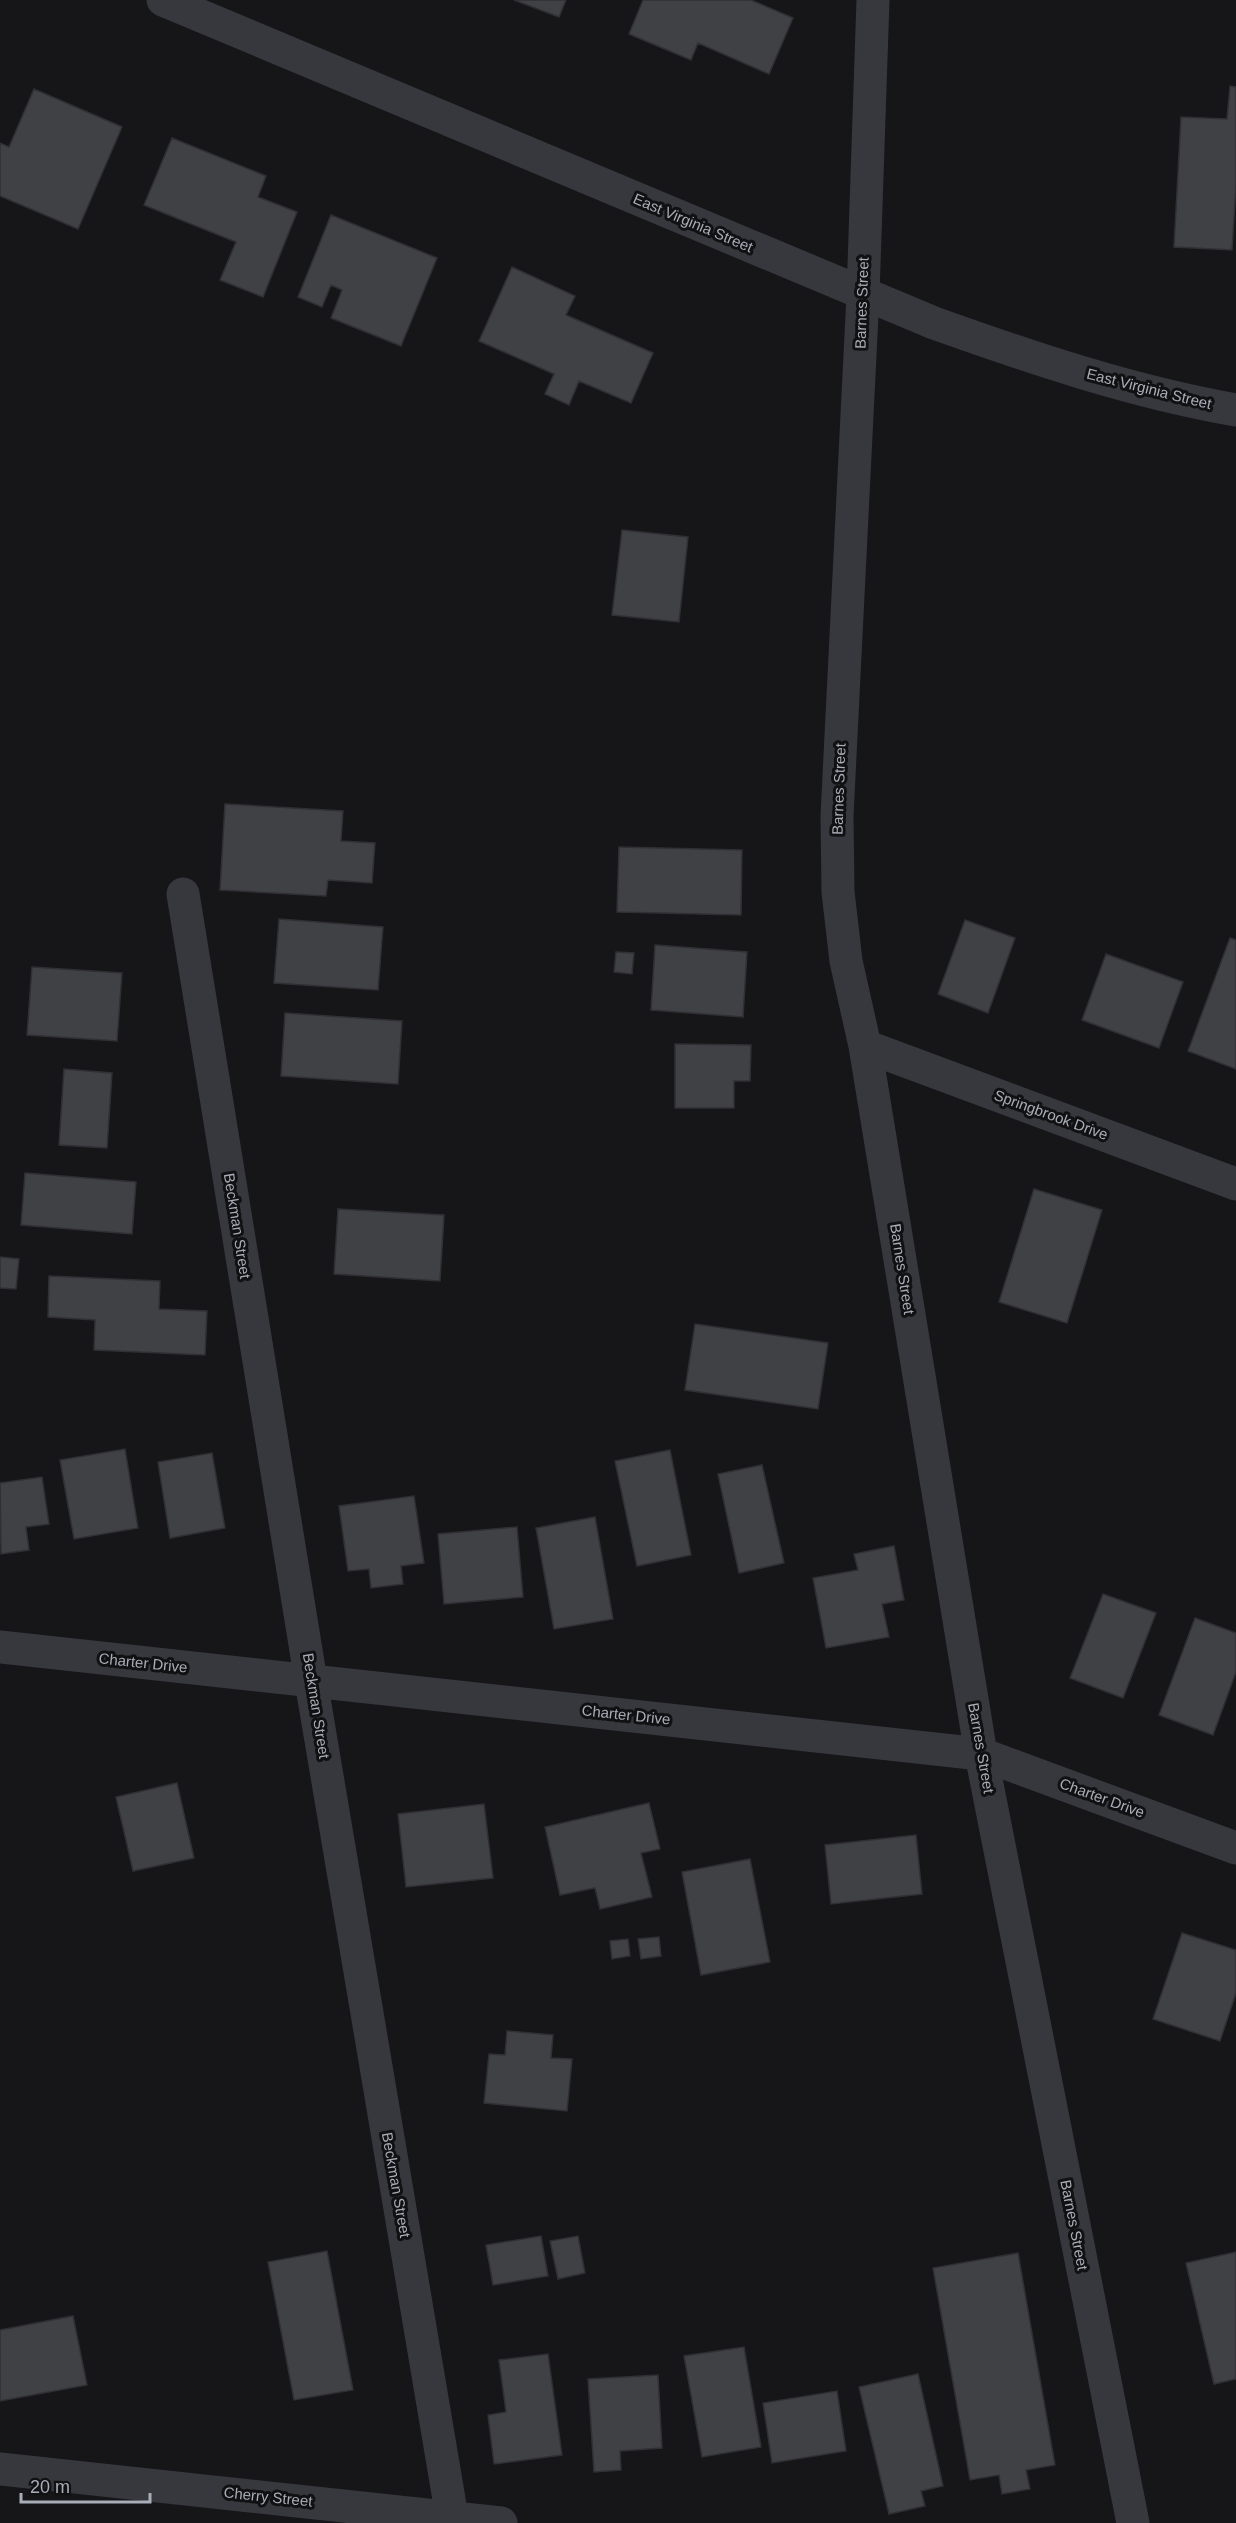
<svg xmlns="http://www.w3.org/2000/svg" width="1236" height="2523" font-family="Helvetica,sans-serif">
<rect width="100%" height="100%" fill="#161618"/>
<!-- building -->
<path fill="#404145" stroke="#303034" stroke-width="1.5" d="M514 0H566L559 17Z
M643 0H751L793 18 769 74 698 43 691 60 629 34Z
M1230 86 1236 87V185L1232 250 1174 247 1181 117 1227 119Z
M34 89 122 127 78 229 0 196V143L9 147Z
M172 138 266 176 258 197 297 212 263 297 220 280 236 242 144 205Z
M331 215 437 258 401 346 331 318 342 290 331 285 322 307 298 297Z
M512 267 575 296 566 315 653 353 631 403 579 381 569 405 545 394 554 374 479 341Z
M622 530 688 537 679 622 612 615Z
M225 804 343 811 341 841 375 843 372 883 328 880 326 896 220 890Z
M619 847 742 850 741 915 617 912Z
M279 919 383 927 378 990 274 983Z
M965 920 1015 938 988 1013 938 994Z
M1230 938 1236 940V1069L1188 1051Z
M655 945 747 952 743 1017 651 1010Z
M616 952 634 953 632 974 614 972Z
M1106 954 1183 982 1159 1048 1082 1020Z
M32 967 122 973 117 1041 27 1035Z
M285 1013 402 1021 398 1084 281 1076Z
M675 1044 751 1045 750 1081H734V1108H675Z
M64 1069 112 1073 107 1148 59 1145Z
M25 1173 136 1182 132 1234 21 1225Z
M1034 1189 1102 1210 1067 1323 999 1302Z
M338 1209 444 1215 440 1281 334 1274Z
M0 1257 19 1259 16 1289 0 1288Z
M49 1276 160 1281 159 1309 207 1311 205 1355 94 1350 95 1320 48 1317Z
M695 1324 828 1343 818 1409 685 1390Z
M125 1449 138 1528 74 1539 60 1460Z
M670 1450 691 1555 637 1566 615 1461Z
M212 1453 225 1528 170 1538 158 1462Z
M762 1465 784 1563 739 1573 718 1474Z
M42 1477 49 1524 26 1527 29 1550 1 1554 0 1483Z
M414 1496 424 1563 401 1566 403 1584 371 1588 369 1569 348 1571 339 1506Z
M595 1517 613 1619 554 1629 536 1528Z
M517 1527 523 1597 444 1604 438 1534Z
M894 1546 904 1600 882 1604 889 1637 826 1648 813 1578 858 1570 854 1554Z
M1103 1594 1156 1613 1123 1698 1070 1678Z
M1195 1618 1236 1633V1672L1213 1735 1159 1715Z
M177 1783 194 1858 133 1871 116 1797Z
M649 1803 660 1849 641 1853 652 1897 600 1909 595 1888 560 1895 545 1827Z
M484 1804 493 1878 406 1887 398 1814Z
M916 1835 922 1894 831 1904 825 1845Z
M750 1859 770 1962 701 1975 682 1872Z
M1182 1933 1236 1950V1993L1220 2041 1153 2019Z
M659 1937 661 1956 641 1959 638 1939Z
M628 1939 630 1956 612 1959 610 1941Z
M507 2031 553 2035 551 2058 572 2059 567 2111 484 2103 489 2054 505 2055Z
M541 2236 548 2276 493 2285 486 2245Z
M578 2236 585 2273 558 2279 550 2241Z
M327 2251 353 2390 294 2400 268 2262Z
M1236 2252V2379L1214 2384 1186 2263Z
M1018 2253 1055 2465 1026 2470 1030 2489 1002 2494 999 2475 970 2480 933 2268Z
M73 2316 87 2385 0 2401V2330Z
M744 2347 761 2447 702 2457 684 2356Z
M548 2354 562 2455 494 2464 488 2415 506 2412 499 2360Z
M918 2374 943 2486 921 2491 925 2506 889 2514 859 2387Z
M658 2375 662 2448 620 2451 621 2470 594 2472 588 2379Z
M837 2391 846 2451 772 2463 763 2403Z"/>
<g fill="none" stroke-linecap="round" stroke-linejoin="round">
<!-- street -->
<path stroke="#37383d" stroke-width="33" d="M163 0 934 323C1032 358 1133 392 1236 410
M873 0 863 295 837 816 838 892 846 961 865 1046 981 1754 1133 2523
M183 894 311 1681 452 2517
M865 1046 1236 1184
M0 1647 981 1754 1236 1848
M0 2469 501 2523"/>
</g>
<g text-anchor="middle" stroke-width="6" stroke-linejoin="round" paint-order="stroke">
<!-- street labels -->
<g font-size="15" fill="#a8adb8" stroke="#111113">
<text transform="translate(693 223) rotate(23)" y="5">East Virginia Street</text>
<text transform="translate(862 303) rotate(-88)" y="5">Barnes Street</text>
<text transform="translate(1149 389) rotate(14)" y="5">East Virginia Street</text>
<text transform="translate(839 789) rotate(-88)" y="5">Barnes Street</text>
<text transform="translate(1051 1115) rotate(20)" y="5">Springbrook Drive</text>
<text transform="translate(237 1226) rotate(81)" y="5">Beckman Street</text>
<text transform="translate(902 1269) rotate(81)" y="5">Barnes Street</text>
<text transform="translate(143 1663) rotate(6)" y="5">Charter Drive</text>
<text transform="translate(316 1706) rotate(81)" y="5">Beckman Street</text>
<text transform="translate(626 1715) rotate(6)" y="5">Charter Drive</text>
<text transform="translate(981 1748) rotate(80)" y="5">Barnes Street</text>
<text transform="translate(1102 1798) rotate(20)" y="5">Charter Drive</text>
<text transform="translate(396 2185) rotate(80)" y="5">Beckman Street</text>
<text transform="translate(1074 2225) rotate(79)" y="5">Barnes Street</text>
<text transform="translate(268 2497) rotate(6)" y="5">Cherry Street</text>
</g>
</g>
<!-- scale -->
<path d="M21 2493v9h129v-9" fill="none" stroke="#a8adb8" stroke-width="3"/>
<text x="30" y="2493" font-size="18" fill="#a8adb8" stroke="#111113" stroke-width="4.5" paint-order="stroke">20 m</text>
</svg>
